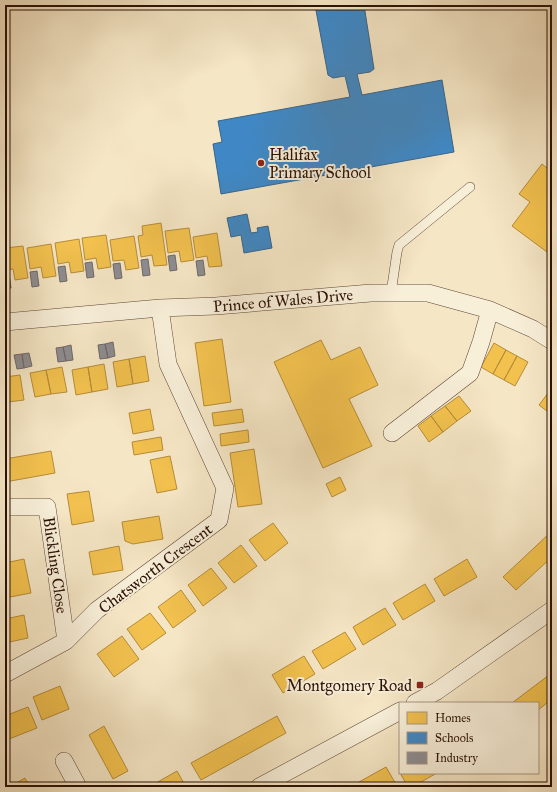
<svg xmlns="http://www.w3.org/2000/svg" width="557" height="792" font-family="'IM FELL Great Primer',serif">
<rect width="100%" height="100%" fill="#f5e6c5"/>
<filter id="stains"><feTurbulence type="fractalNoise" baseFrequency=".005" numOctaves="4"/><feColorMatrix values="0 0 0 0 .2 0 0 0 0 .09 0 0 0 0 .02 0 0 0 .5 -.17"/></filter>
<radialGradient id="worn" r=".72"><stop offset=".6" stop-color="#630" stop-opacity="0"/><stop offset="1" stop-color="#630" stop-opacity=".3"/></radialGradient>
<!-- homes -->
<path fill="#f2c14e" stroke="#b68c38" d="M542 164 552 172V245L547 252 512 226 530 202 519 194Z
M161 223 167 265 154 266 152 255 141 257 138 236 143 235 142 226Z
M189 228 194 260 181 262 179 251 168 253 165 231Z
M217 233 222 266 209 267 207 256 196 258 193 237Z
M106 235 111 267 98 269 96 258 85 260 82 238Z
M134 236 139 268 126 270 124 260 113 261 110 240Z
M79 239 84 271 71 273 69 262 58 264 55 243Z
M51 244 56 276 43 278 41 267 30 269 27 248Z
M23 246 28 278 15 280 13 269 5 270V248Z
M222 339 231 402 204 406 195 343Z
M321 340 331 360 360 347 378 385 349 399 372 446 323 468 274 362Z
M494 343 506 350 493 374 481 367Z
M506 350 517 356 504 380 493 374Z
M145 356 149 381 133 384 129 359Z
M517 356 528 362 515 386 504 380Z
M129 359 133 384 117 387 113 362Z
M104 364 108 389 92 392 88 367Z
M62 367 67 392 51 394 46 370Z
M88 367 92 392 76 395 72 370Z
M46 370 51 394 35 397 30 373Z
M20 375 24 400 8 402 5 377Z
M551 389 552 390V415L539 405Z
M459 396 471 411 457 421 445 406Z
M445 406 457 421 443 432 431 416Z
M150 409 154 430 133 434 129 413Z
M242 409 244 422 214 426 212 413Z
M431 416 443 432 429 442 418 426Z
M248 430 249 442 221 446 220 434Z
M161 437 163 450 134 455 132 442Z
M254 449 262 504 238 507 230 453Z
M51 451 55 473 5 482V459Z
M170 456 177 489 157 493 150 460Z
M340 477 346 490 332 497 326 484Z
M89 491 94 521 72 525 67 494Z
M159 516 163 539 133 544 125 541 122 522Z
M273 523 288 543 265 561 249 540Z
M552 531V557L516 590 503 577Z
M241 545 257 566 234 583 218 563Z
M119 546 123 570 93 575 89 552Z
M24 559 31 593 5 598V563Z
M467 559 477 577 444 596 434 579Z
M211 568 227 588 203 606 188 585Z
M425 584 435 601 403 620 393 603Z
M181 590 196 611 173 628 158 607Z
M385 608 396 625 363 645 353 627Z
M150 613 166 633 142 650 127 629Z
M24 615 28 638 5 643V619Z
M345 632 356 649 323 669 312 651Z
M122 636 139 659 114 677 97 654Z
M304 656 315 674 283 693 272 675Z
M549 675 552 679V699L538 710V703H512Z
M60 686 69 709 42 720 33 697Z
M28 707 37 728 9 739 5 729V716Z
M277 716 286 733 201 780 191 763Z
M104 726 128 771 113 779 89 735Z
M386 767 397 786 350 787Z
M177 771 186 787H149Z
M400 773H437L412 787H408Z
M25 778 30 787H9Z"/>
<!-- schools -->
<path fill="#3f88c5" stroke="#39648b" d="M315 5H364L374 69 370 72 357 74 362 95 442 80 454 152 221 194 213 144 222 142 218 121 350 97 345 76 333 78 328 75Z
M247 214 251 233 258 232 257 228 268 226 272 248 244 253 241 235 231 237 227 218Z"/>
<!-- industry -->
<path fill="#8d8d92" stroke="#706868" d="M175 255 177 270 170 271 168 256Z
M148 259 150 275 143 276 141 260Z
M203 260 205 275 198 276 196 261Z
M92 262 94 277 87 278 85 263Z
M120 263 122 278 115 279 113 264Z
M65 266 67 281 60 282 58 267Z
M37 271 39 286 32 287 30 272Z
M5 273H9L11 288 5 289Z
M113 342 115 356 108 358 105 344Z
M105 344 108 358 100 359 98 345Z
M71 345 73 360 66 361 63 347Z
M63 347 66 361 58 362 56 348Z
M29 353 32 366 24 368 22 354Z
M22 354 24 368 17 369 14 355Z"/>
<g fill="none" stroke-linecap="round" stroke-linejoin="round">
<!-- service casing -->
<g stroke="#5e4635" stroke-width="10">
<path id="service" d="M391 293 397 252 399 245 470 187"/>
</g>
<!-- minor casing -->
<g stroke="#5e4635" stroke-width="18">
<path id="minor" d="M5 322 160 308 216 306 371 293H428L490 310 533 329 552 341
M392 433 470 373 481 342 490 310
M5 507H47L66 641
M5 674 66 641 97 610 219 520 225 488 168 364 160 308
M415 703 437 691 552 610
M64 761 78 787
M259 787 400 711"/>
</g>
<!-- service -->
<use href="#service" stroke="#f8efd9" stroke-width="9"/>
<!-- minor -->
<use href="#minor" stroke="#f8efd9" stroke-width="17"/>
</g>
<!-- markers -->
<g fill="#8f2418" stroke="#f8efd9" stroke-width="1.5">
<circle cx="261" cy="163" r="4"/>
<rect x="416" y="681" width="8" height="8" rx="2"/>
</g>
<g text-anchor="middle" stroke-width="4" stroke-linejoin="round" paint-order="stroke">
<!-- poi labels -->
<g font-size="16" fill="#2b1005" stroke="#f8efd9" text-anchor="start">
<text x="269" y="160">Halifax<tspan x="269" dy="18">Primary School</tspan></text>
<text x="412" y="691" text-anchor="end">Montgomery Road</text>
</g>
<!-- street labels -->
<g font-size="16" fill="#2b1005" stroke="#f8efd9">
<text transform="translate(283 300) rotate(-5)" y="6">Prince of Wales Drive</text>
<text transform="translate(56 565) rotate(82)" y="6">Blickling Close</text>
<text transform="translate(155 568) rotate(-37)" y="6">Chatsworth Crescent</text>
</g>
</g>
<!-- margin -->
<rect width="557" height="792" fill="none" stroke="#f5e6c5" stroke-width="20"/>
<rect x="6" y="6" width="545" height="780" fill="none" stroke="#2b1005" stroke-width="2"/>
<rect x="10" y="10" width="537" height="772" fill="none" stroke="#2b1005"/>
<!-- legend -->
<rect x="399" y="702" width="140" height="72" fill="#f8efd9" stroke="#a69684"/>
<rect x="407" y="712" width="20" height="12" fill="#f2c14e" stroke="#a69684"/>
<text x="435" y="722" font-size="12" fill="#2b1005">Homes</text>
<rect x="407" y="732" width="20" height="12" fill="#3f88c5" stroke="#a69684"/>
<text x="435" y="742" font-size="12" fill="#2b1005">Schools</text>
<rect x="407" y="752" width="20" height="12" fill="#8d8d92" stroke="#a69684"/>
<text x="435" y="762" font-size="12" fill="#2b1005">Industry</text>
<rect width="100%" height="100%" filter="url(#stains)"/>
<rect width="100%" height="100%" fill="url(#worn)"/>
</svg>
